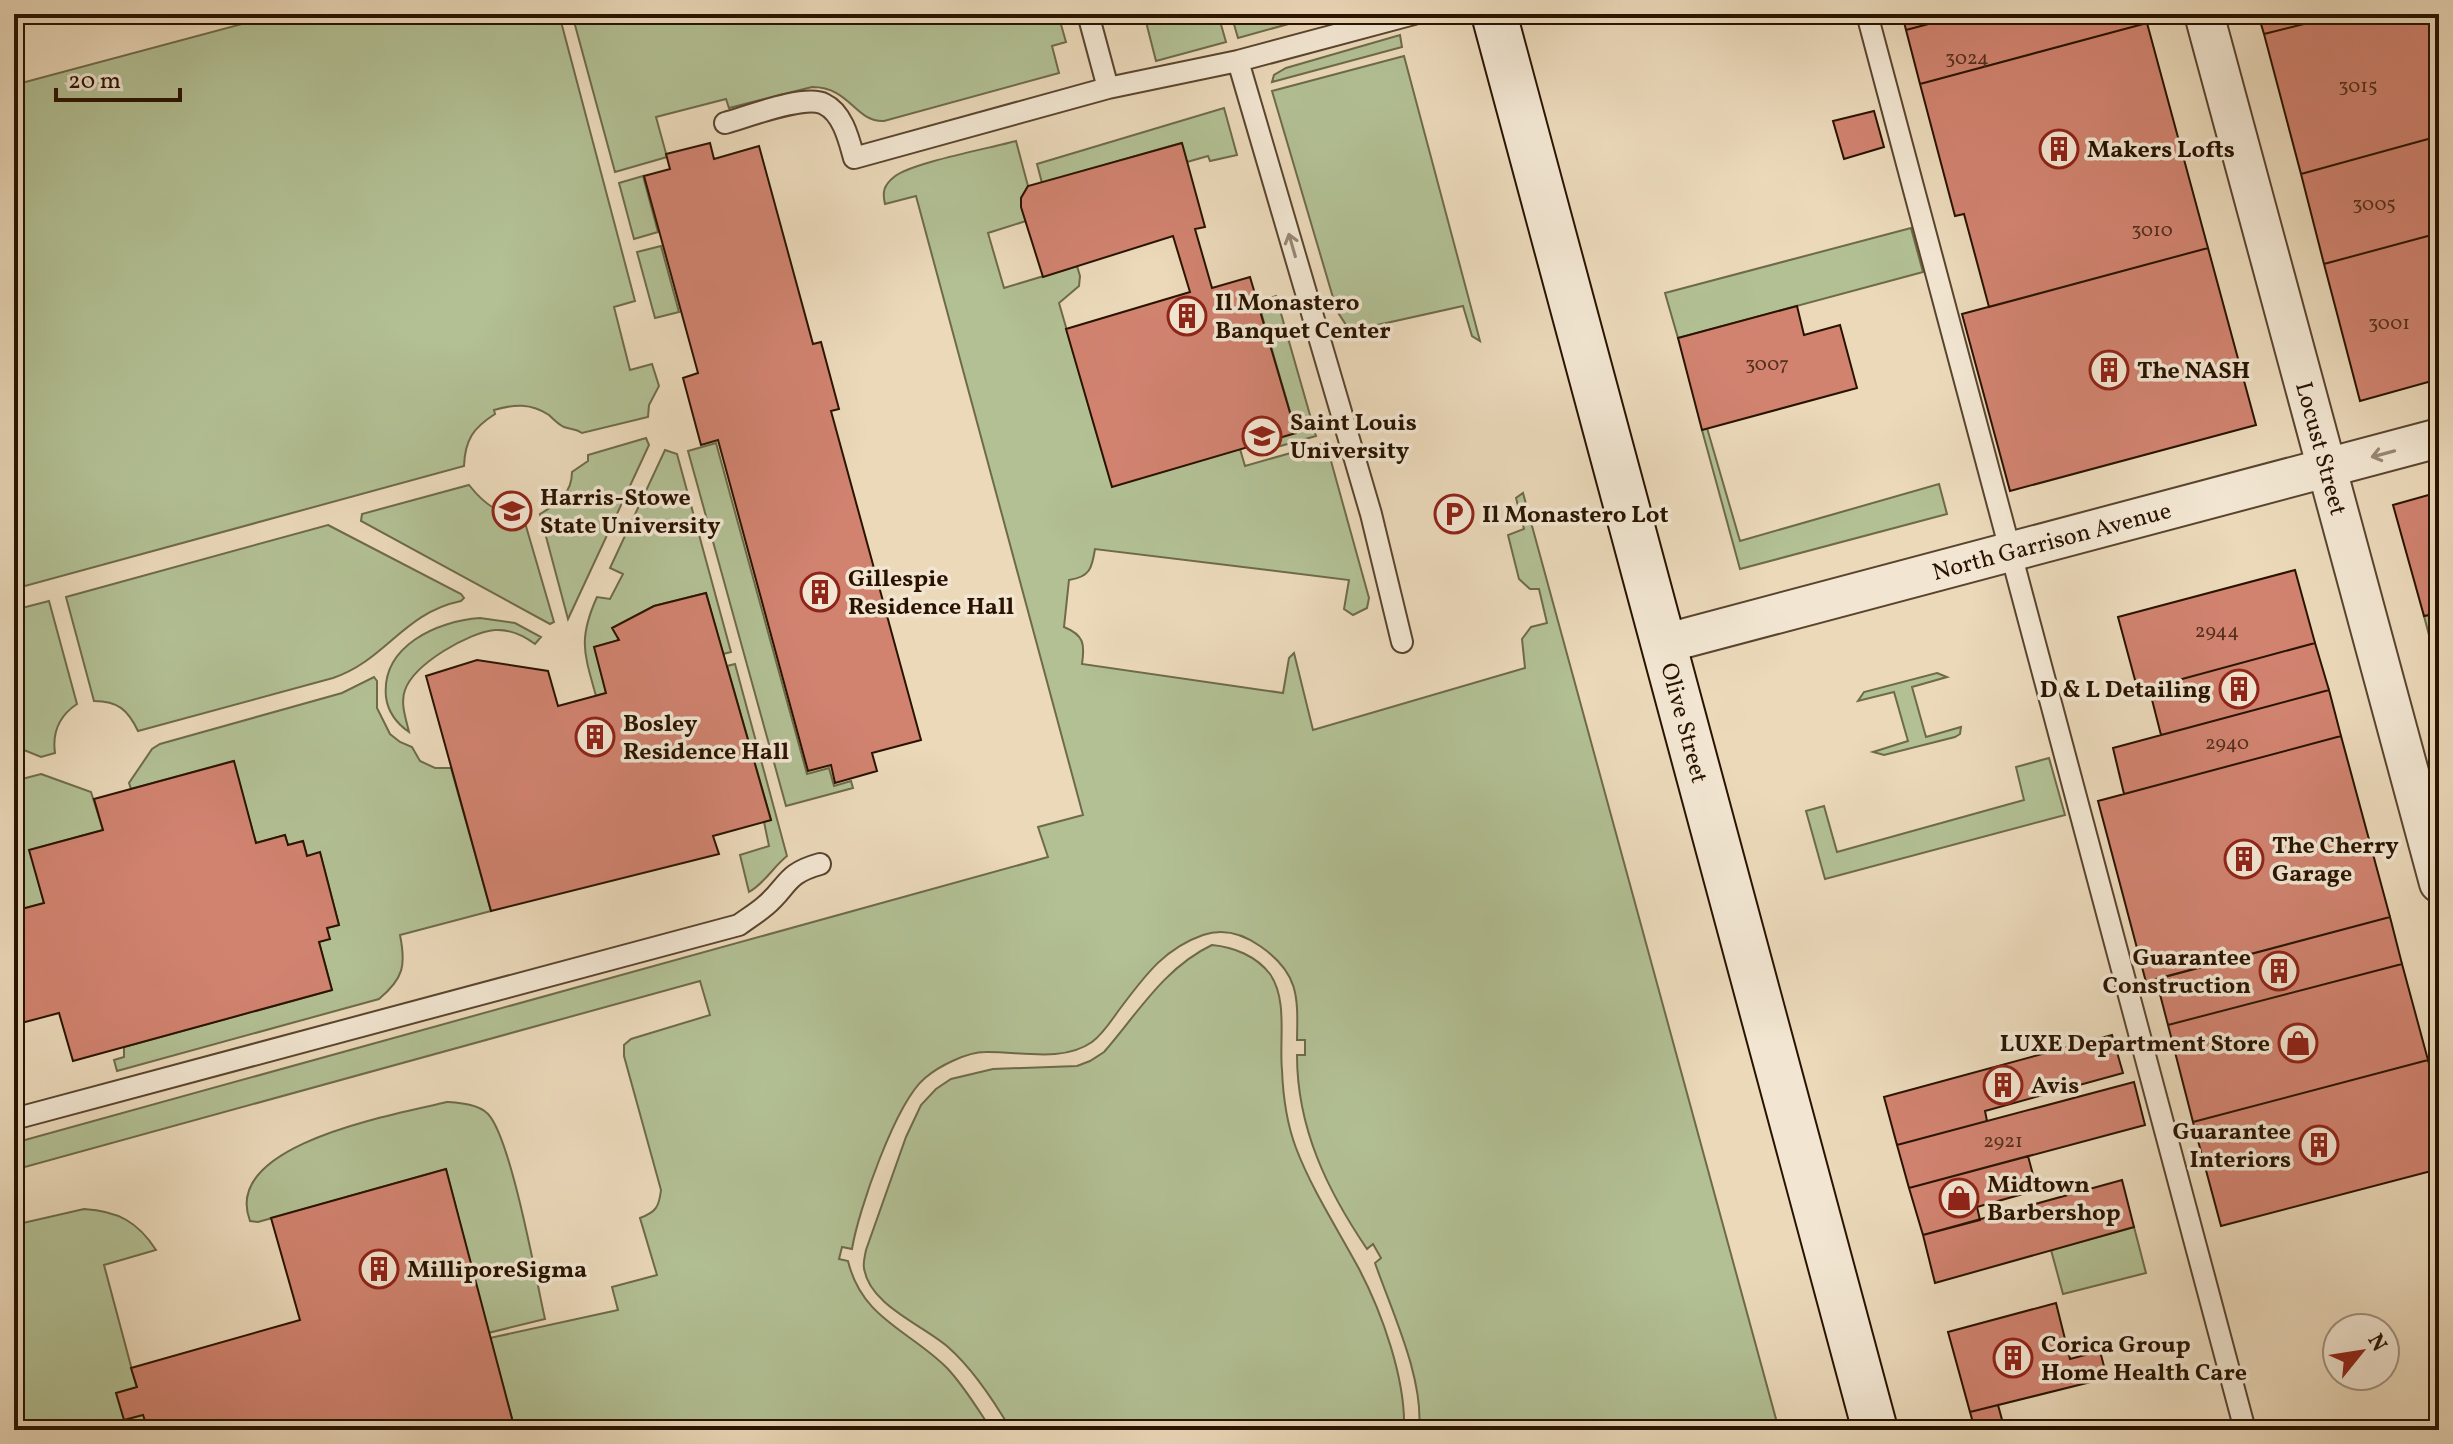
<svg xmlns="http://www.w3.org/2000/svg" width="2453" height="1444" font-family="Vollkorn,serif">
<rect width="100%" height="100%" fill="#ebd9ba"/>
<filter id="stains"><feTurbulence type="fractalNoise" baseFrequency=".0025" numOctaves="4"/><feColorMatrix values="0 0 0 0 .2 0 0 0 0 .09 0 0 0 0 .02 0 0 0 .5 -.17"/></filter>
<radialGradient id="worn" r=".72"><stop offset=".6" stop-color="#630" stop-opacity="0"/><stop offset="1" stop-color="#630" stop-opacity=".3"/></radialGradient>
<!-- green -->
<path fill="#b2c094" stroke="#6e6a4a" stroke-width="2" d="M279 14H559L635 301 614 307 630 370 652 364 659 386 649 405 648 417 582 433C575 428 572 430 564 427 559 425 553 419 549 415 531 403 514 404 494 410L495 414C473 428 465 440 464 466L14 589V85Z
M572 14H1058L1066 42 1052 46 1059 73 884 121C854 122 851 87 812 87L729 108 726 99 656 117 667 157 615 172Z
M1144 14H1218L1226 42 1156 61Z
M1231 14H1309L1310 18 1238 38Z
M1400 35 1402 47 1272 82 1274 75 1286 68Z
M1404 56 1480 341 1472 336 1463 306 1350 331 1337 311 1272 91Z
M1224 108 1237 155 1210 161 1208 156 1187 162 1181 143 1042 183 1037 164Z
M1016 141 1028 186 1021 198 1026 221 988 233 1004 288 1077 266 1080 276 1079 286 1059 303 1112 486 1240 449 1245 466 1326 443 1369 598 1367 608 1353 615 1344 609 1349 580 1095 549C1092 568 1090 577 1069 580L1064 627C1084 635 1085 644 1082 664L1283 693 1289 658 1294 653 1313 730 1525 668 1522 639 1531 627 1547 623 1539 589H1530L1519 579 1508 535 1524 529 1516 498 1523 493 1779 1430H1419C1424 1378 1392 1312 1375 1263L1381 1258 1373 1244 1367 1249C1327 1190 1297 1128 1297 1055H1305V1040H1297C1298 996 1299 973 1260 946 1243 934 1223 928 1203 935 1163 949 1144 977 1119 1010 1111 1021 1103 1034 1092 1042 1062 1063 1019 1051 985 1052 967 1052 939 1066 925 1078 896 1102 858 1211 852 1249L842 1247 839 1259 848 1261C862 1319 909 1330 947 1368 964 1386 977 1408 991 1429L989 1430H515L490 1338 618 1310 612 1287 657 1275 640 1218C656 1212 659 1207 661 1190L624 1056V1045L631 1039 710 1015 700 981 14 1170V1143L1048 857 1038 827 1083 815 916 196 885 204C882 192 884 185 894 177 910 163 991 148 1016 141Z
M643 176 658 232 634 239 619 183Z
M1911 228 1923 272 1678 338 1665 293Z
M661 246 679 312 655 318 637 252Z
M1276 296 1316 436 1259 452 1257 444 1296 432 1258 302Z
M1707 428 1740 541 1939 484 1947 514 1740 569 1702 430Z
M646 438 649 445 568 619 540 514C557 504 572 494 572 472L588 461V455Z
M716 443 807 774 829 768 834 786 851 781 853 788 786 806 688 451Z
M665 450 677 454 731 652 723 654 706 593 654 606 613 628 619 640 595 647 606 693 596 696C584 653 578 639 597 597L610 599 623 574 610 568Z
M469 485C484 504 499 515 523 516L554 622 550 624 361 521 362 514Z
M328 525 461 594 464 598 461 601C403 613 386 660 333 678L138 731C128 710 118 701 94 701L66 597Z
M49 601 77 704C59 716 52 732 55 753L41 757 14 746V610Z
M2439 613V673L2424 616Z
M480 618 515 623 541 637 535 644C523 635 511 629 495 630 469 632 414 664 405 690 400 703 406 719 409 732 396 723 388 712 386 697 381 646 437 621 480 618Z
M735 664 787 856C773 867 765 883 749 892L740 855 769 846 764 822 771 820 727 666Z
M1937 673 1947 677 1912 687 1926 737 1961 727 1960 734 1955 737 1884 755 1873 752 1908 741 1894 692 1858 701 1864 692Z
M374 677 377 681V708L390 734 400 742 412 747 420 761 435 768H451L491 911 400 935C406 965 404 978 379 999L117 1071 114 1060 124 1057V1047L332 990 319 942 327 928 339 925 320 853 307 856 303 841 288 845 285 835 256 843 233 761 131 789 129 783 152 749 160 744 342 693Z
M2049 758 2065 815 1825 879 1806 811 1824 806 1837 852 2024 800 2016 767Z
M41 774 91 792 103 830 30 850 44 903 14 911V781Z
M1212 945C1234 947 1256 956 1270 974 1288 1000 1279 1041 1282 1070 1283 1096 1287 1124 1296 1148 1312 1190 1337 1228 1358 1267 1382 1312 1406 1380 1404 1430H1011C994 1401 973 1369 948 1347 923 1325 869 1305 864 1268 863 1263 865 1255 866 1250L906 1137 921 1105 936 1089 951 1079 993 1069 1077 1066 1090 1061 1104 1052C1137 1014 1165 967 1212 945Z
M14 1032C20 1055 33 1077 14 1097Z
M447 1102C460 1103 478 1104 488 1114 511 1138 536 1279 545 1319L488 1333 446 1169 258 1222 250 1221C220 1143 399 1114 447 1102Z
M84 1209C118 1211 138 1222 156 1250L104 1265 148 1430H14V1225Z
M2134 1227 2146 1273 2063 1294 2051 1250Z"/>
<!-- building -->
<path fill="#d18370" stroke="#291300" stroke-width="2" d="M1902 14H1966L1906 30Z
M1966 14H2145L2147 23 1920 84 1906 30Z
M2258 14H2344L2264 34Z
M2344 14H2439V136L2301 174 2264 34Z
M2147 23 2208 248 1989 307 1964 214 1955 216 1920 84Z
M1874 111 1884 147 1844 159 1833 121Z
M2439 136V233L2324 264 2301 174Z
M710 143 714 159 759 146 813 344 821 342 839 409 831 411 921 740 872 753 877 771 835 783 831 765 808 771 718 440 701 445 683 378 698 373 644 176 670 169 666 154Z
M1182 143 1205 227 1195 229 1212 288 1250 277 1296 433 1112 487 1066 329 1190 292 1173 236 1043 277 1021 207V198L1028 186Z
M2439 233V379L2360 401 2324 264Z
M2208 248 2256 425 2010 491 1962 314Z
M1797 306 1804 335 1840 325 1857 388 1702 430 1678 338Z
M2439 492V613L2424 616 2393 505Z
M2295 570 2315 643 2138 691 2118 617Z
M706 593 771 820 713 836 719 854 491 911 426 676 477 660 548 671 558 706 606 693 594 647 619 640 612 628 654 606Z
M2315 643 2329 690 2161 735 2149 688Z
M2329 690 2341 736 2124 794 2113 748Z
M2341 736 2390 917 2146 982 2098 801Z
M234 761 256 843 285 835 288 845 303 841 307 856 320 852 339 925 327 928 330 939 319 942 332 990 73 1061 59 1013 14 1025V911L44 903 29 850 103 830 94 799Z
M2390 917 2402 964 2168 1025 2156 979Z
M2402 964 2428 1060 2193 1122 2168 1025Z
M2112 1035 2123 1073 1985 1111 1987 1121 1897 1145 1884 1097Z
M2428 1060 2439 1101V1169L2221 1226 2193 1122Z
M2134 1082 2145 1125 1909 1188 1897 1145Z
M2028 1156 2037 1190 1977 1207 1980 1220 1923 1235 1909 1188Z
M446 1169 515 1430H148L143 1415 124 1420 116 1393 137 1387 131 1368 300 1320 271 1218Z
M2122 1180 2134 1227 1935 1283 1923 1235Z
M2056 1303 2070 1359 2100 1351 2107 1378 1970 1412 1948 1332Z
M1998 1405 2004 1427 1975 1430 1970 1412Z"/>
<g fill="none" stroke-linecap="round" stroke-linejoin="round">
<!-- service casing -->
<g stroke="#5a442e" stroke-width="24">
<path id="service" d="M1088 14 1108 88
M1867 14 2245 1430
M1238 61 1371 514 1402 642
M725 123C747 117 805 94 824 104 843 113 849 140 854 158L1108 88 1238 61 1414 14
M14 1119 739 925C747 919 757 913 765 906 789 886 784 874 820 864"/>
</g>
<!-- minor casing -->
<g stroke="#5a442e" stroke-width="42">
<g id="minor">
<path id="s1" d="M2204 14 2439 883"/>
<path id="s2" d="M1663 644 2439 438"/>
</g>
</g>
<!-- secondary casing -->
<g stroke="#291300" stroke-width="48">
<g id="secondary">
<path id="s3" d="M1494 14 1875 1430"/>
</g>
</g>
<!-- service -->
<use href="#service" stroke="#f2e6d2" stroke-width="20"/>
<!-- minor -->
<use href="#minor" stroke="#f2e6d2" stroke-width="38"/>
<!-- secondary -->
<use href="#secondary" stroke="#f2e6d2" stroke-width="44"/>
</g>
<!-- one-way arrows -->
<defs><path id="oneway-shaft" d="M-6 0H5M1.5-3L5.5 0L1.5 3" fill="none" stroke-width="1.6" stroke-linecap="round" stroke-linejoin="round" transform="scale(2)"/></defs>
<g stroke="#988774">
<use href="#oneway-shaft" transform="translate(1292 245) rotate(-106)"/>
<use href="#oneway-shaft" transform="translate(2383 454) rotate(165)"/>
</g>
<!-- icons -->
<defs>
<g id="building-ring" transform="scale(2)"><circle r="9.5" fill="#f2e6d2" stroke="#8f2418" stroke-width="1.5"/><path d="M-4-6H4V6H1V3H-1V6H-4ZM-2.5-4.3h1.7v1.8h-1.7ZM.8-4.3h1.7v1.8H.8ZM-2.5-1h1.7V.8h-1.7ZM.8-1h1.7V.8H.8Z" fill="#8f2418"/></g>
<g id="university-ring" transform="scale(2)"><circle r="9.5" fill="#f2e6d2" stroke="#8f2418" stroke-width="1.5"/><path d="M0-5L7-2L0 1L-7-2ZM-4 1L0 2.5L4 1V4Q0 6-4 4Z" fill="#8f2418"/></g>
<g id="parking-ring" transform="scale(2)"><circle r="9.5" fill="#f2e6d2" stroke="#8f2418" stroke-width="1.5"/><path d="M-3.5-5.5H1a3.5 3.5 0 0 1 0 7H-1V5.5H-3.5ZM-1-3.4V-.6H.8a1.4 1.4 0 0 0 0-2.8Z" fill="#8f2418"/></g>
<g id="shop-ring" transform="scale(2)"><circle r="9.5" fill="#f2e6d2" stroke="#8f2418" stroke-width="1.5"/><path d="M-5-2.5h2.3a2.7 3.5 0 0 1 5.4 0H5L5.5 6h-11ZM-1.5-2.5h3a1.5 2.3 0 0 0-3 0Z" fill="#8f2418"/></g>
</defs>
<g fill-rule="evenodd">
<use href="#building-ring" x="2059" y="149"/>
<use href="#building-ring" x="1187" y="316"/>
<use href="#building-ring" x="2109" y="370"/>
<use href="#university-ring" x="1262" y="436"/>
<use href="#university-ring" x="512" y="511"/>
<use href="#parking-ring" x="1454" y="514"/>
<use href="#building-ring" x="820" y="592"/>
<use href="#building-ring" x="2239" y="689"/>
<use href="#building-ring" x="595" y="737"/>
<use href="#building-ring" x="2244" y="859"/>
<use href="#building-ring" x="2279" y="971"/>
<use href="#shop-ring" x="2298" y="1043"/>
<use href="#building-ring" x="2003" y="1085"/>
<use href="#building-ring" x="2319" y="1145"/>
<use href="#shop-ring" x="1959" y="1198"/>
<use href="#building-ring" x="379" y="1269"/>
<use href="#building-ring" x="2013" y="1358"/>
</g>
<g text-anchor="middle" stroke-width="7" stroke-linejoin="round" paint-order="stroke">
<!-- number labels -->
<g font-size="20" fill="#532f1c">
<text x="1967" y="64">3024</text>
<text x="2358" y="92">3015</text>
<text x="2374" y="210">3005</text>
<text x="2152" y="236">3010</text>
<text x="2389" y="329">3001</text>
<text x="1767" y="370">3007</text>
<text x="2217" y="637">2944</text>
<text x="2227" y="749">2940</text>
<text x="2003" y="1147">2921</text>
</g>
<!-- poi labels -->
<g font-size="24" font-weight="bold" fill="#291300" stroke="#f2e6d2" text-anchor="start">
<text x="2087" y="157">Makers Lofts</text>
<text x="1215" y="310">Il Monastero<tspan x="1215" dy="28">Banquet Center</tspan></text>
<text x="2137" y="378">The NASH</text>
<text x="1290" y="430">Saint Louis<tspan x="1290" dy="28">University</tspan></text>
<text x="540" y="505">Harris-Stowe<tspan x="540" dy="28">State University</tspan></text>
<text x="1482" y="522">Il Monastero Lot</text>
<text x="848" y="586">Gillespie<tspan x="848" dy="28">Residence Hall</tspan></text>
<text x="2211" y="697" text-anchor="end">D &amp; L Detailing</text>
<text x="623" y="731">Bosley<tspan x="623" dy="28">Residence Hall</tspan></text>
<text x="2272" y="853">The Cherry<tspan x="2272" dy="28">Garage</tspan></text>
<text x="2251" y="965" text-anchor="end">Guarantee<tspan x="2251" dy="28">Construction</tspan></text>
<text x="2270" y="1051" text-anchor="end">LUXE Department Store</text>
<text x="2031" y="1093">Avis</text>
<text x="2291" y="1139" text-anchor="end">Guarantee<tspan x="2291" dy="28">Interiors</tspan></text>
<text x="1987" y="1192">Midtown<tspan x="1987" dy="28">Barbershop</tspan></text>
<text x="407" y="1277">MilliporeSigma</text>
<text x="2041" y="1352">Corica Group<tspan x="2041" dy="28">Home Health Care</tspan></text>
</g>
<!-- street labels -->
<g font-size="24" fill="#291300" stroke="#f2e6d2">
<text dy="8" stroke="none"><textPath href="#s1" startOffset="450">Locust Street</textPath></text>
<text dy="8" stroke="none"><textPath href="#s2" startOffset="402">North Garrison Avenue</textPath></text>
<text dy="8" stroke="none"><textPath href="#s3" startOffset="734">Olive Street</textPath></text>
</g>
</g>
<!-- margin -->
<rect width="2453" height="1444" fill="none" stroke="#ebd9ba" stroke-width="48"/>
<rect x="16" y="16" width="2421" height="1412" fill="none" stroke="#291300" stroke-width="4"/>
<rect x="24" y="24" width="2405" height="1396" fill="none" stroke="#291300" stroke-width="2"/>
<!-- north arrow -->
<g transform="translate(2361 1352) rotate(60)"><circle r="38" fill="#f2e6d2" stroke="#a2927e" stroke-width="2"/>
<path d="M0-6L14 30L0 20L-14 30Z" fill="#8f2418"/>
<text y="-12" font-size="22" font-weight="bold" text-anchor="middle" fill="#291300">N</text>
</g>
<!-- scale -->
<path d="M56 88v12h124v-12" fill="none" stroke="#291300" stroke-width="4"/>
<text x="68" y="88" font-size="24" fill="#291300" stroke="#f2e6d2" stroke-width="6" paint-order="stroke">20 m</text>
<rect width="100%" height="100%" filter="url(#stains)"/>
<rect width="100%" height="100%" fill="url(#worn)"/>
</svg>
